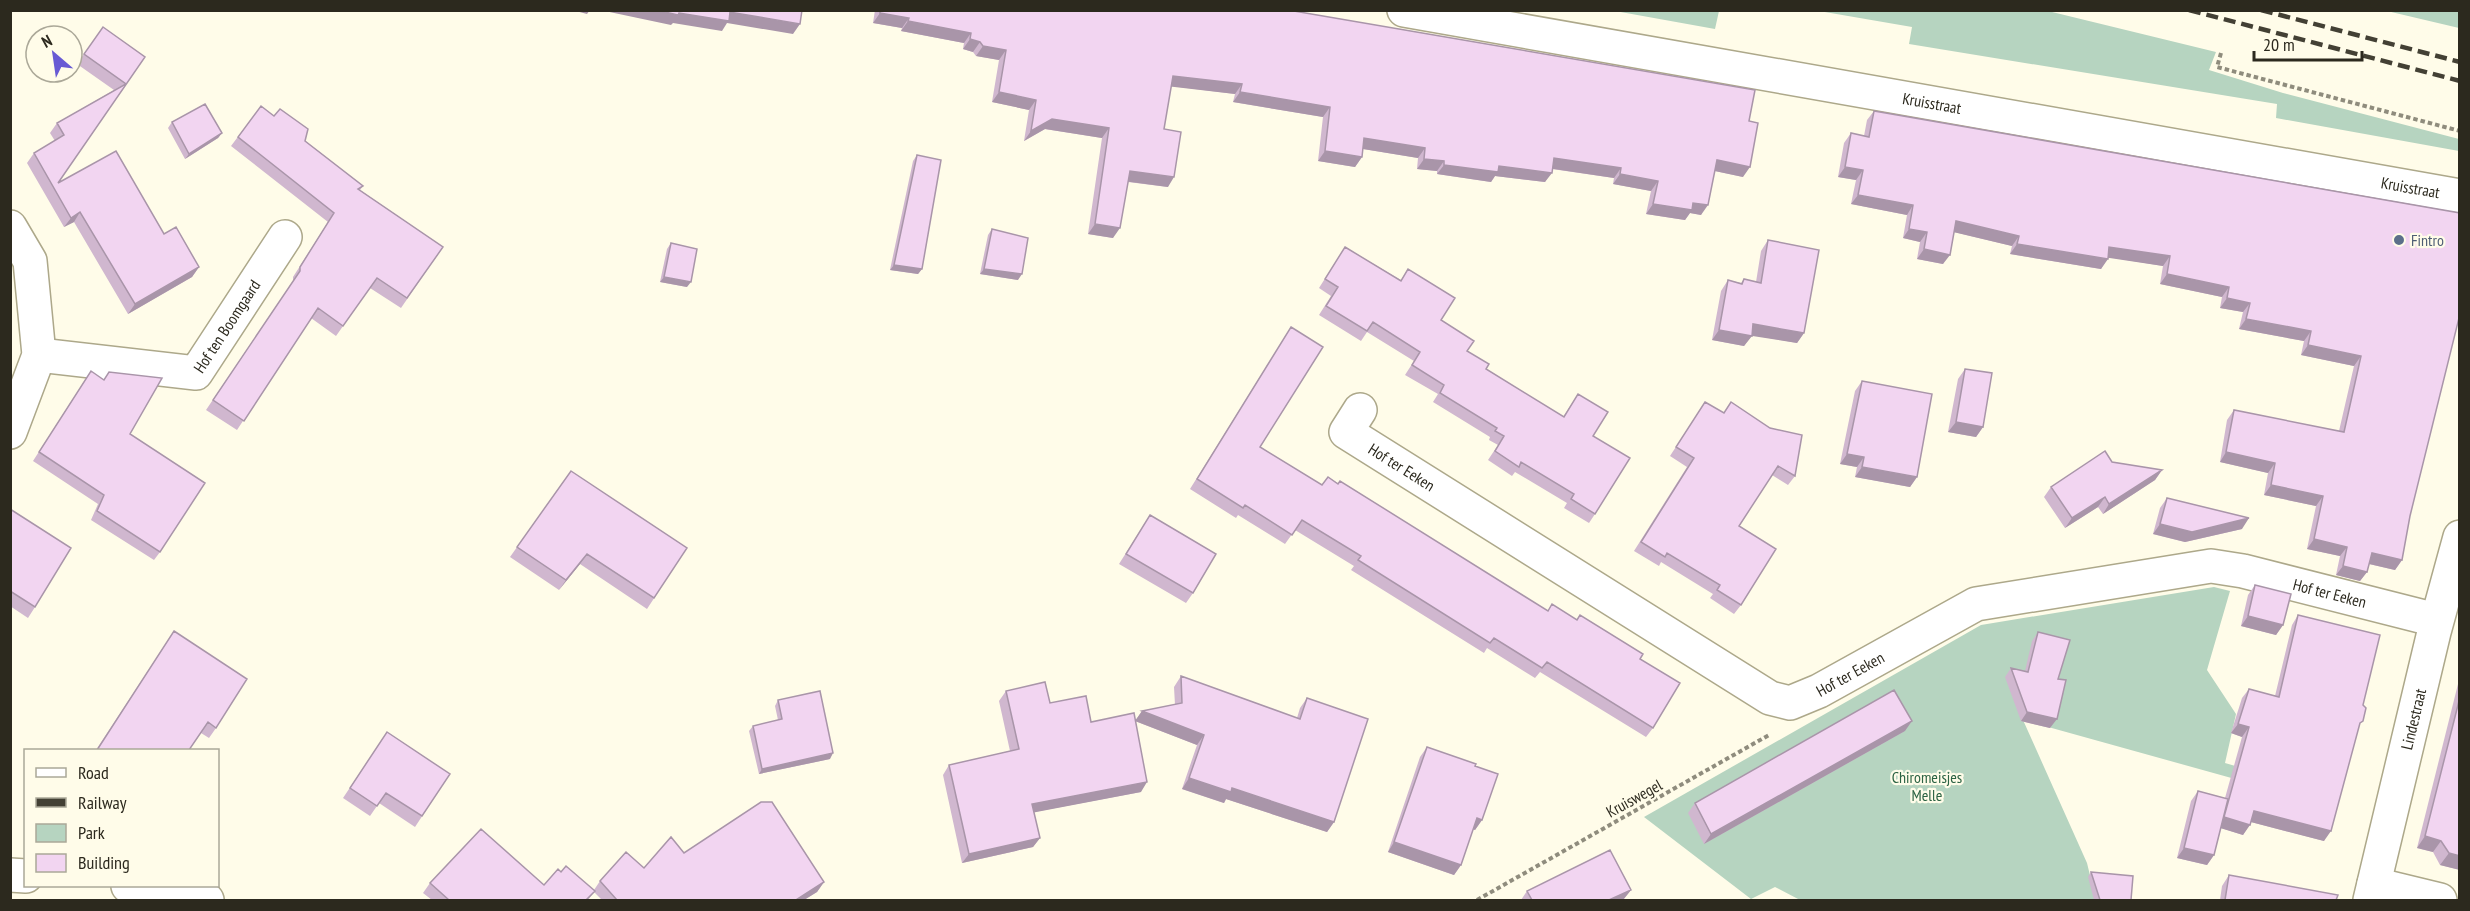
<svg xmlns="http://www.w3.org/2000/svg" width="2470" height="911" font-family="'PT Sans Narrow',sans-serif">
<rect width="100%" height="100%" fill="#fffce9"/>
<!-- green -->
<path fill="#b6d4c0" d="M1615 11H1719L1715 29Z
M1819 11H2048L2216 52 2209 70 2283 93 2459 139V151L2276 118 2277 104 1909 44 1912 27Z
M2387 11H2459V28Z
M2214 587 2230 591 2207 670 2236 714 2225 763 2256 772 2253 784 2023 720 2087 863 2096 900H1800L1775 887 1751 899 1644 817 1981 625Z"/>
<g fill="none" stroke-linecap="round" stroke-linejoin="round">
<!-- minor casing -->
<g stroke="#ada88a" stroke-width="36">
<g id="minor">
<path id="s1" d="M1404 10 2460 196"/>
<path d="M10 227 30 261 39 355 10 432"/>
<path id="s2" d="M39 355 196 373 285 237"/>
<path id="s3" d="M1360 410 1346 432 1770 698 1790 703 1819 691 1976 604 2211 566 2243 571 2436 620"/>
<path d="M10 875 26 876"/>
<path d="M2374 884 2440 900"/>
<path d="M128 886 207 900"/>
<path id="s4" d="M2370 900 2434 632 2460 537"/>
</g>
</g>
<!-- path -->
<path stroke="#8f8c7d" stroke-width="4" stroke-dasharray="4.5 3" stroke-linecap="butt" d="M2221 53 2217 67 2460 131
M1477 900 1769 735"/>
<!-- minor -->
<use href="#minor" stroke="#fff" stroke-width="33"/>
<!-- rail -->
<path stroke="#434034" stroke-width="4.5" stroke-dasharray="12 6" stroke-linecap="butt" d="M2189 10 2460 81
M2261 10 2460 62"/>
</g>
<!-- wall -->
<path fill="#d0b7cf" d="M875 10H1288L1749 121 1743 177 1715 171 1701 215 1690 213 1685 220 1646 214 1651 191 1613 184 1614 178 1552 169 1545 182 1495 176 1491 182 1437 174V171L1417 169 1418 158 1363 149 1362 157 1355 167 1318 161 1323 117 1233 102 1235 94 1171 86 1164 129 1168 187 1128 182 1113 238 1088 234 1102 138 1045 129 1024 141 1029 110 992 102 999 60 976 56 973 52 963 49 964 43 901 31 902 28 873 23Z
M103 27 145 57 58 183 164 234 199 267 192 277 128 314 74 222 64 227 27 163 34 153 55 141 50 133 57 123 114 90 77 64Z
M261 106 363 186 360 190 443 247 401 308 370 288 336 336 311 318 237 430 206 410 293 281V277L328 222 231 146Z
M1874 111 2460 213 2410 516 2402 560 2395 570 2369 564 2367 572 2360 581 2336 575 2340 556 2307 549 2316 506 2264 495 2268 473 2220 462 2227 420 2234 410 2339 431 2354 366 2301 355 2304 341 2239 329 2243 312 2220 308 2222 297 2160 284 2163 266 2108 257 2101 269 2010 254 2012 246 1954 232 1943 264 1917 259 1920 242 1903 238 1907 215 1851 204 1856 180 1838 177 1844 143 1851 133 1864 136 1867 120Z
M172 122 222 133 218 138 185 159 168 128Z
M917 155 922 269 918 274 890 270 913 161Z
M992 229 1018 280 980 274 988 235Z
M1768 240 1804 333 1797 343 1752 335 1744 346 1712 340 1721 291 1728 280 1741 283 1744 279 1756 282 1761 251Z
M671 243 687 287 660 282 667 249Z
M1345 247 1401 280 1408 269 1441 320 1467 351 1486 369 1563 417 1578 394 1593 436 1595 514 1589 523 1564 508 1567 503 1515 472 1512 476 1488 460 1498 445 1489 440 1490 437 1433 402 1438 394 1405 375 1414 361 1367 332 1361 341 1319 315 1331 296 1319 288Z
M1291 327 1260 447 1322 485 1328 477 1548 611 1640 659 1653 728 1646 737 1540 672 1535 678 1487 648 1484 653 1351 570 1354 566 1295 530 1285 544 1238 515 1236 518 1190 489Z
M1965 369 1983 427 1976 437 1948 432 1958 379Z
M85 380 160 552 154 560 91 520 98 504 33 461Z
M1862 381 1917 477 1910 487 1855 477 1857 467 1840 464 1855 391Z
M1705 402 1724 413 1731 402 1795 476 1788 485 1772 475 1739 526 1741 605 1734 614 1710 598 1713 594 1661 562 1659 566 1634 551 1687 467 1670 456Z
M2112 462 2162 470 2155 480 2103 514 2098 507 2065 528 2044 497 2051 487Z
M571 471 687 548 647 609 580 564 559 590 510 557Z
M2167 498 2242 529 2185 542 2153 534 2160 508Z
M10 509 35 607 28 618 10 606Z
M1150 515 1193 593 1186 603 1119 564Z
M2255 585 2283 625 2276 635 2241 626 2248 595Z
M2298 615 2363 705 2359 726 2324 841 2251 822 2243 835 2221 828 2214 855 2207 865 2177 858 2191 801 2198 791 2225 798 2242 737 2231 733 2242 698 2249 689 2275 696 2292 625Z
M174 631 216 728 209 738 201 733 189 750H96Z
M2038 632 2058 679 2050 728 2021 721 2005 677 2011 668 2025 671 2032 641Z
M1181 676 1297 718 1300 708 1307 698 1334 822 1327 832 1226 799 1224 803 1182 789 1197 745 1135 721 1141 792 1034 812 1040 838 1033 847 962 863 943 775 949 765 1010 751 999 701 1006 691 1050 703 1091 722 1135 721 1142 711 1175 705 1174 687Z
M2460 676V870L2440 865 2433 852 2417 848Z
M778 700 830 759 759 774 749 731 753 726 778 720 775 706Z
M1905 731 1704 844 1688 813 1695 803Z
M387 732 450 774 415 827 379 803 370 816 343 798Z
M1427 747 1475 766 1482 820 1475 830 1473 829 1461 865 1454 875 1388 852 1420 757Z
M684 853 824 882 817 892 804 900H602L594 892 588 900H432L423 893 430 883 544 885 561 872 594 890 600 881 644 868Z
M2091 872 2131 900H2094L2088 877Z
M2229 875 2336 900H2220L2222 886Z
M1631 890 1623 900H1521L1527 891Z"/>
<!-- shaded-wall -->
<path fill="#a995a9" d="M572 10H590L587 14Z
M600 10H656L679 13 730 12 800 24 793 34 727 23 722 31 673 23 671 25Z
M880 13 909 18 902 28 873 23Z
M908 21 971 33 964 43 901 31Z
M970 39 980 42 973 52 963 49Z
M983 46 1006 50 999 60 976 56Z
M1173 76 1242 84 1235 94 1166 86Z
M999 92 1036 100 1029 110 992 102Z
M1240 92 1330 107 1323 117 1233 102Z
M1052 119 1109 128 1102 138 1045 129 1024 141 1031 131Z
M222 133 218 138 185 159 189 154Z
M1364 138 1425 148 1418 158 1357 148Z
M1325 151 1362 157 1355 167 1318 161Z
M1554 158 1621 168 1614 178 1547 168Z
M1424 159 1444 161 1437 171 1417 169Z
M1717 160 1750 167 1743 177 1710 170Z
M1444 165 1499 166 1552 173 1545 182 1495 176 1491 182 1437 174Z
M1845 167 1863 170 1856 180 1838 177Z
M1130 171 1174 177 1168 187 1123 181Z
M1620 174 1658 181 1651 191 1613 184Z
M1858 195 1913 205 1907 215 1851 204Z
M1693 203 1708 205 1701 215 1690 213 1685 220 1646 214 1653 204Z
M80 212 74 222 64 227 71 218Z
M1956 221 2019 236 2012 246 1949 231Z
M1095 224 1120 228 1113 238 1088 234Z
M1909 229 1927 232 1920 242 1903 238Z
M2017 244 2108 259 2101 269 2010 254Z
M2109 247 2170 256 2163 266 2103 257Z
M1924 249 1950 255 1943 264 1917 259Z
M894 265 922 269 918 274 890 270Z
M199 267 192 277 128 314 135 304Z
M984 269 1022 274 1018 280 980 274Z
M2167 274 2229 287 2222 297 2160 284Z
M664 277 691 282 687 287 660 282Z
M2227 298 2250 303 2243 312 2220 308Z
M2246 319 2311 331 2304 341 2239 329Z
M1753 324 1804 333 1797 343 1746 335Z
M1719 330 1752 336 1744 346 1712 340Z
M2308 345 2361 356 2354 366 2301 355Z
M1956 422 1983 427 1976 437 1948 432Z
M2226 452 2275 463 2268 473 2220 462Z
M1847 454 1864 457 1857 467 1840 464Z
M1862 467 1917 477 1910 487 1855 477Z
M2162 470 2155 480 2103 514 2109 504Z
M2271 485 2323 496 2316 506 2264 495Z
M2105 497 2098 507 2065 528 2072 518Z
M2249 518 2242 529 2185 542 2153 534 2160 524Z
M2314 539 2347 547 2340 556 2307 549Z
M2372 553 2402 560 2395 570 2365 563Z
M587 554 580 564 559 590 566 580Z
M2343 566 2367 572 2360 581 2336 575Z
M2248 616 2283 625 2276 635 2241 626Z
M1142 711 1204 735 1197 745 1135 721Z
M2027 712 2057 719 2050 728 2021 721Z
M1912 721 1905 731 1704 844 1711 834Z
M2238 724 2249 727 2242 737 2231 733Z
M833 753 830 759 759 774 762 769Z
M1189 778 1232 788 1334 822 1327 832 1226 799 1224 803 1182 789Z
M1147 782 1141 792 1026 814 1032 804Z
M2254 811 2331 831 2324 841 2247 821Z
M2224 817 2250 825 2243 835 2217 827Z
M1477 818 1482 820 1475 830 1470 828Z
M2425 836 2441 841 2433 852 2417 848Z
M1040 838 1033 847 962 863 969 854Z
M1394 842 1461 865 1454 875 1388 852Z
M2184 848 2214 855 2207 865 2177 858Z
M2449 853 2460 856V870L2440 865Z
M824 882 817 892 804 900H796Z
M1631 890 1623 900H1609Z"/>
<!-- building -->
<path fill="#f2d5f1" stroke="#a995a9" stroke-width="1.5" d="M656 10H802L800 24 730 12 729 21 679 13 678 15Z
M880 10H1288L1755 90 1749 121 1758 123 1750 167 1717 160 1708 205 1693 203 1692 210 1653 204 1658 181 1620 174 1621 168 1554 158 1552 173 1499 166 1498 172 1444 165V161L1424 159 1425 148 1364 138 1362 157 1325 151 1330 107 1240 92 1242 84 1173 76 1164 129 1181 132 1174 177 1130 171 1120 228 1095 224 1109 128 1052 119 1031 131 1036 100 999 92 1006 50 983 46 980 42 970 39 971 33 908 21 909 18 880 13Z
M103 27 145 57 58 183 116 151 164 234 176 227 199 267 135 304 80 212 71 218 34 153 64 135 57 123 126 84 84 54Z
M205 104 222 133 189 154 172 122Z
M261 106 274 116 280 109 308 129 305 141 363 186 358 189 443 247 407 298 377 278 343 326 318 308 244 421 213 400 300 271V267L334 213 238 137Z
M1874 111 2460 213V314L2410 516 2402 560 2372 553 2367 572 2343 566 2347 547 2314 539 2323 496 2271 485 2275 463 2226 452 2234 410 2344 432 2361 356 2308 345 2311 331 2246 319 2250 303 2227 298 2229 287 2167 274 2170 256 2109 247 2108 259 2017 244 2019 236 1956 221 1950 255 1924 249 1927 232 1909 229 1913 205 1858 195 1863 170 1845 167 1851 133 1869 137Z
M917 155 941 160 922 269 894 265Z
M992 229 1028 238 1022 274 984 269Z
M1768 240 1819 250 1804 333 1753 324 1752 336 1719 330 1728 280 1742 284 1744 279 1761 283Z
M671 243 697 249 691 282 664 277Z
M1345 247 1401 281 1408 269 1455 298 1441 320 1474 341 1467 351 1489 364 1486 369 1564 417 1578 394 1608 412 1593 436 1630 458 1595 514 1571 499 1574 494 1521 462 1519 467 1495 451 1504 436 1495 431 1497 428 1440 393 1444 385 1412 365 1420 352 1373 322 1367 331 1326 306 1338 287 1325 279Z
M1291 327 1323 347 1260 447 1322 485 1328 477 1338 484 1340 481 1548 611 1552 604 1577 620 1580 615 1643 654 1640 659 1680 683 1653 728 1547 662 1542 668 1494 638 1490 643 1358 560 1361 556 1302 520 1292 535 1245 505 1243 508 1197 479Z
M1965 369 1992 373 1983 427 1956 422Z
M91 371 104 380 109 372 162 378 130 434 205 483 160 552 97 511 104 495 39 452Z
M1862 381 1932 394 1917 477 1862 467 1864 457 1847 454Z
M1705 402 1724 413 1731 402 1770 428 1802 435 1795 476 1778 466 1739 526 1776 549 1741 605 1717 590 1720 585 1667 553 1665 557 1641 542 1694 458 1676 447Z
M2105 451 2112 462 2162 470 2109 504 2105 497 2072 518 2051 487Z
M571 471 687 548 654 598 587 554 566 580 517 547Z
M2167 498 2249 518 2192 532 2160 524Z
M10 509 71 548 35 607 10 591Z
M1150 515 1216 554 1193 593 1126 554Z
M2255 585 2291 594 2283 625 2248 616Z
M2298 615 2380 635 2363 705 2366 708 2363 721 2360 723 2331 831 2254 811 2250 825 2224 817 2249 727 2238 724 2249 689 2279 697Z
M174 631 247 679 216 728 208 722 189 750H97Z
M2038 632 2070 640 2058 679 2066 680 2057 719 2027 712 2011 668 2028 672Z
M1181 676 1300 719 1307 698 1368 719 1334 822 1232 788 1231 792 1189 778 1204 735 1142 711 1182 703Z
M1045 682 1050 703 1086 696 1091 722 1134 713 1147 782 1032 804 1040 838 969 854 949 765 1019 749 1006 691Z
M1894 690 1912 721 1711 834 1695 803Z
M820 691 833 753 762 769 753 726 782 719 778 700Z
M2460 697V856L2449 853 2441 841 2425 836Z
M387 732 450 774 422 816 386 793 377 806 350 788Z
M1427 747 1476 764 1475 766 1498 774 1482 820 1477 818 1461 865 1394 842Z
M2198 791 2228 799 2214 855 2184 848Z
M761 802H772L824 882 796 900H617L600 881 626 852 644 868 671 837 684 853Z
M481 829 544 885 558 869 561 872 566 866 595 891 586 900H449L430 883Z
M1610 850 1631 890 1609 900H1532L1527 891Z
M2091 872 2133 876 2131 900H2100Z
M2229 875 2338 895 2336 900H2225Z"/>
<!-- markers -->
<circle fill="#5c6f8a" stroke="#fffce9" stroke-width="2" cx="2399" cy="240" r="6"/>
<g text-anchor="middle" stroke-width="4.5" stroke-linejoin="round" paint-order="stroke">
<!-- street labels -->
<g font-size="16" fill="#2c291e" stroke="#fffce9">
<text dy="6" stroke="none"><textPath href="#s1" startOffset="536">Kruisstraat</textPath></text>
<text dy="6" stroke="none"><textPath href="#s1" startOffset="1022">Kruisstraat</textPath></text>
<text dy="6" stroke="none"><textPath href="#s2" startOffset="214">Hof ten Boomgaard</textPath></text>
<text dy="6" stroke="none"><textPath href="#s3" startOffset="92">Hof ter Eeken</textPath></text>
<text dy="6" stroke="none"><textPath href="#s3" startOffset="1118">Hof ter Eeken</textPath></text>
<text dy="6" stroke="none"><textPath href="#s3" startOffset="614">Hof ter Eeken</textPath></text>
<text dy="6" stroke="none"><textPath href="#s4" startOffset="186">Lindestraat</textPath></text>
<text transform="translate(1634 798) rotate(-29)" y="6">Kruiswegel</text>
</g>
<!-- service labels -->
<g font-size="16" fill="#4e5e75" stroke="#fffce9" text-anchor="start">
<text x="2411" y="246">Fintro</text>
</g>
<!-- park labels -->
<g font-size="16" fill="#2c6343" stroke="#fffce9">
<text x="1927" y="783">Chiromeisjes<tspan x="1927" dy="18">Melle</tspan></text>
</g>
</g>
<!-- border -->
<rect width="2470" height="911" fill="none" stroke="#2c291e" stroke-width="24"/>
<!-- legend -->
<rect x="24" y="749" width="195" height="138" fill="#fffce9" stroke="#aba898" stroke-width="1.5"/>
<rect x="36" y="768" width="30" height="9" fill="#ffffff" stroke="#aba898" stroke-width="1.5"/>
<text x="78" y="779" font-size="18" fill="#2c291e">Road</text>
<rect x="36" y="798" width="30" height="9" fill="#434034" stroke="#aba898" stroke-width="1.5"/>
<text x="78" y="809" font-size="18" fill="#2c291e">Railway</text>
<rect x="36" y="824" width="30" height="18" fill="#b6d4c0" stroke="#aba898" stroke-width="1.5"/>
<text x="78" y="839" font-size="18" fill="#2c291e">Park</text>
<rect x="36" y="854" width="30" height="18" fill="#f2d5f1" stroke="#aba898" stroke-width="1.5"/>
<text x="78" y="869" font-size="18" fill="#2c291e">Building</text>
<!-- north arrow -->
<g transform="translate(54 54) rotate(331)"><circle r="28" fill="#fffce9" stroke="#aba898" stroke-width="1.5"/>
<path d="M0-4.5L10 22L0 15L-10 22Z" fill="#685ad4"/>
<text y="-9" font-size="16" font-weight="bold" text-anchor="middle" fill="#2c291e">N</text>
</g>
<!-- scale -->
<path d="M2254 51v9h108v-9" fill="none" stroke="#2c291e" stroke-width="3"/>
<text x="2263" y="51" font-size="18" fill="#2c291e" stroke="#fffce9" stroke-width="4.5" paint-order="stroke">20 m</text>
</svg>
